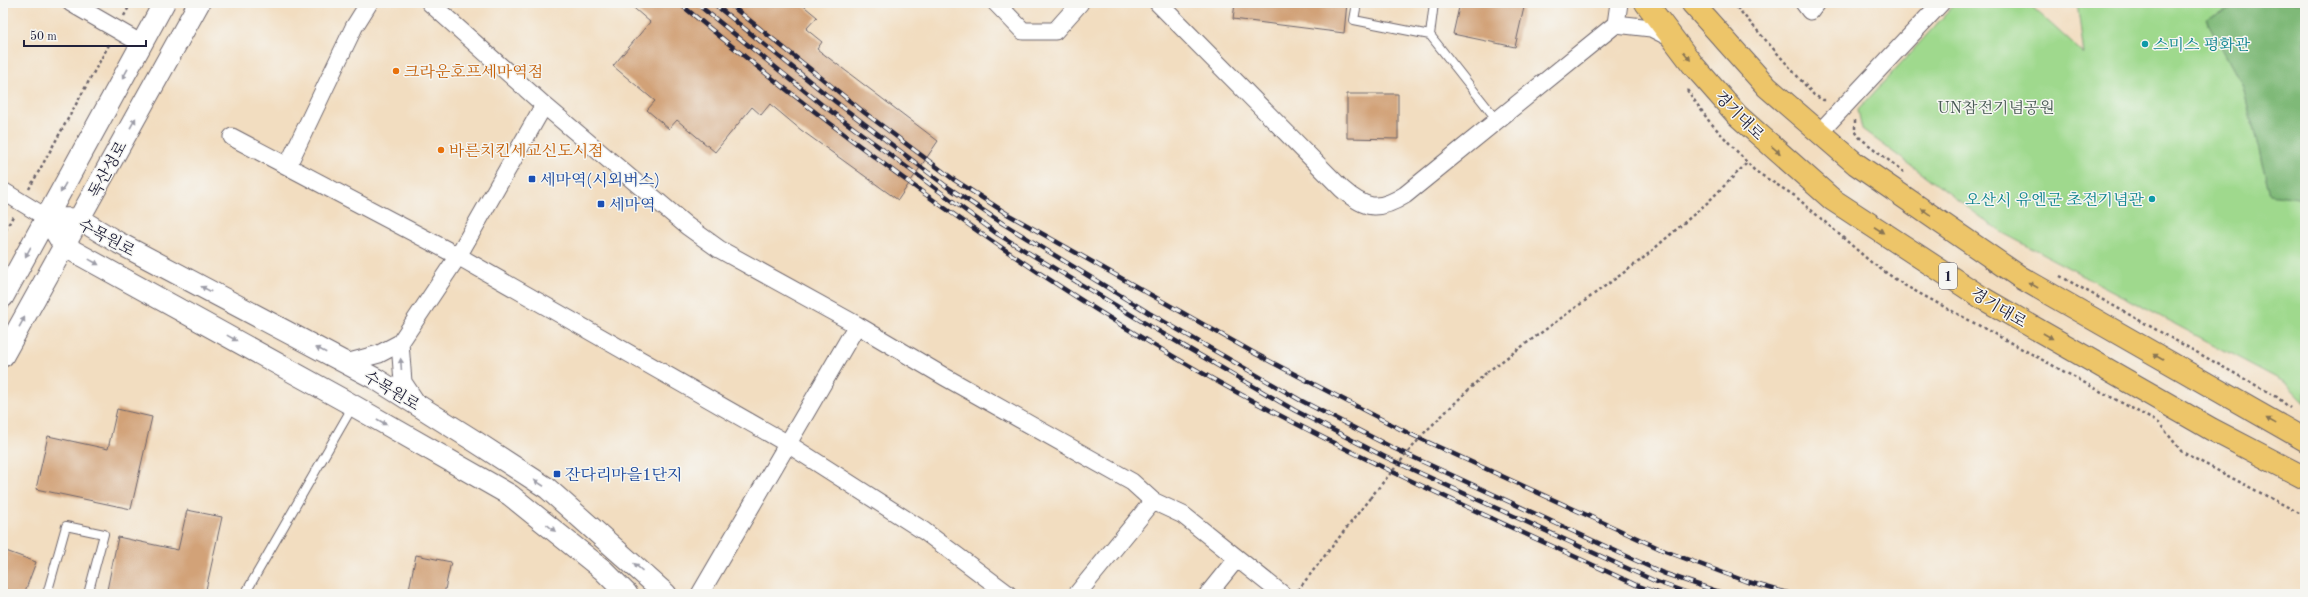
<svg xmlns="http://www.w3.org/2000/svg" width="2308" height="597" font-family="'Old Standard TT','Noto Serif KR',serif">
<rect width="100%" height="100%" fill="#f6f6f2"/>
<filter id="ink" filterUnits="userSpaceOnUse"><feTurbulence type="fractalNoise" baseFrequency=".025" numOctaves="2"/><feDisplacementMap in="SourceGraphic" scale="8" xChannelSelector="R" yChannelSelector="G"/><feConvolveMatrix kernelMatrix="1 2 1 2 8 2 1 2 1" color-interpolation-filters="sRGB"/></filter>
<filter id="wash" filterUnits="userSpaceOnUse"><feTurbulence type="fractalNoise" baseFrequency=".012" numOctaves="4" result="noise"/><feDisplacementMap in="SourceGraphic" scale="16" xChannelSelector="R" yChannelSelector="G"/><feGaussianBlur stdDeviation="0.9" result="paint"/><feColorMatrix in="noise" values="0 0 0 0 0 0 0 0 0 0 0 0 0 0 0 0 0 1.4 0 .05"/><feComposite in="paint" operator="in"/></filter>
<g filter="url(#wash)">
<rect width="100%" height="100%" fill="#f2ddc0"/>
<!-- green -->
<path fill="#9fd98d" stroke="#607e64" d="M1956 3H2028L2084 54 2077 3H2247L2206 19 2243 87 2270 194 2305 199V403L2286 383 2001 232 1862 129 1858 110Z"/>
<!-- forest -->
<path fill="#7fb978" stroke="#506e5a" d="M2247 3H2305V199L2270 194 2243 87 2206 19Z"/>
<g id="blocks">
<!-- building -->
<path fill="#d2a278" d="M628 3H800L817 17 806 29 822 42 817 49 938 141 898 200 801 130 770 104 761 115 752 107 715 152 677 120 669 129 647 110 655 101 613 66 650 22Z
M1235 3H1347L1344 33 1233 19Z
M1460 3H1525L1515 47 1453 34Z
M1347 94H1398V139L1347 138Z
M117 409 152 417 131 509 36 489 48 436 108 449Z
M187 510 222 517 205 594H126L107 590 118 537 178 550Z
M6 551 36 562 24 594H3V558Z
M416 555 451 562 444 594H408Z"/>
</g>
</g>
<g filter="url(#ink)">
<use href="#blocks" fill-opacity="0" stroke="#6b636a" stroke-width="1"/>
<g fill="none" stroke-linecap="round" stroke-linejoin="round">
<!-- service casing -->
<g stroke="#6b636a" stroke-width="10">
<path id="service" d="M1357 3 1354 20 1430 35 1497 120
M1430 35 1434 3
M47 594 66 526 104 534 88 594
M245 594 353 406"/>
</g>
<!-- minor casing -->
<g stroke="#6b636a" stroke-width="19">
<path id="minor" d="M71 3 142 44
M430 3 544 105 687 226 719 249 857 325 700 594
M996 3 1023 31H1055L1080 3
M1158 3 1342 189C1365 209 1378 212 1405 195L1616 24 1619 3
M1804 3 1810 11 1816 3
M1616 24 1651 28 1671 38
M1819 133 1941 3
M232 137 458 256 788 444 924 531 1008 594
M288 165 354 27 369 3
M3 191 47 218
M857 325 945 377 1132 482 1153 501 1077 594
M400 343 403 382 417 403
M346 363 379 354 400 343 458 256 544 105
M1153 501 1183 515 1282 594
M1208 594 1237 558"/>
</g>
<!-- tertiary casing -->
<g stroke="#6b636a" stroke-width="23">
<path id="tertiary" d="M47 218 79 219 119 243 376 379 473 440 547 488 666 594
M47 218 64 246 347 402 510 495 603 570 627 594
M3 297 164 3
M3 356 199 3"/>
</g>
<!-- primary casing -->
<g stroke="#6b636a" stroke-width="24">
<path id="primary" d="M1646 3 1693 65 1737 115 1833 200 1984 299 2211 429 2305 478
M1692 3 1767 87 1856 164 2020 277 2305 440"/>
</g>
<!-- path -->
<path stroke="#6b636a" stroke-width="2.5" stroke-dasharray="3 3" stroke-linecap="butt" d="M1733 3 1814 95 1823 100H1828
M124 16 131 3
M1687 90 1709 121 1755 171 1795 196 1872 263 1904 285 2159 423 2182 452 2305 516
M1855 120V131L1860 138 1905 173
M29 189 110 43
M3 235 13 216
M2060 276 2277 397 2290 408
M1487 372 1641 260 1707 203 1747 163
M1298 590 1370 498"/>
<!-- service -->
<use href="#service" stroke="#fff" stroke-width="8"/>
<!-- minor -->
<use href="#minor" stroke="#fff" stroke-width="17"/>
<!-- tertiary -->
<use href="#tertiary" stroke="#fff" stroke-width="21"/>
<!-- primary -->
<use href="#primary" stroke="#edc569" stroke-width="22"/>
<!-- rail casing -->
<g stroke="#22223b" stroke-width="4.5">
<path id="rail" d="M679 3C851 145 1033 280 1229 388 1361 461 1499 521 1636 585L1661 594
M696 3 821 104 996 233 1143 322 1294 410 1385 457 1657 582 1691 594
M713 3 828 96 946 186 1002 223 1149 313 1300 400 1391 447 1663 573 1725 594
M728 3 865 113 953 179 1009 215 1256 354 1408 433 1665 551 1745 581 1791 594"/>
</g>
<!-- rail -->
<use href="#rail" stroke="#f6f6f2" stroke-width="3" stroke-dasharray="9" stroke-linecap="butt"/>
<!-- path-bridge -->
<path stroke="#6b636a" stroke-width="2.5" stroke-dasharray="3 3" stroke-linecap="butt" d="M1370 498 1425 432 1487 372"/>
</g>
<!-- one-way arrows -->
<defs><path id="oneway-solid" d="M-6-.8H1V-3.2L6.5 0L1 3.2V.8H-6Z"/></defs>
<g fill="#887452">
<use href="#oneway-solid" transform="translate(1687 56) rotate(52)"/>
<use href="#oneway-solid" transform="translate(1776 150) rotate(41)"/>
<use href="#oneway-solid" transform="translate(1926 212) rotate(-145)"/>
<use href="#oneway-solid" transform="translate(1879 230) rotate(33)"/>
<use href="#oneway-solid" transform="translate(2033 285) rotate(-150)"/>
<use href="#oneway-solid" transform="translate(2048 336) rotate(30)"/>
<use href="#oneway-solid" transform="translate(2158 357) rotate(-150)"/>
<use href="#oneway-solid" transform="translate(2271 421) rotate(-151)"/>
</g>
<g fill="#9c9ca7">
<use href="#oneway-solid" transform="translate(125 74) rotate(119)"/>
<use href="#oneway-solid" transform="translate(133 123) rotate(-61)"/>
<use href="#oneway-solid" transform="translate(63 188) rotate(119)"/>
<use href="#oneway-solid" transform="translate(28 252) rotate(119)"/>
<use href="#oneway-solid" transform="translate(94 262) rotate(29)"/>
<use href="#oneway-solid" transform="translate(206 289) rotate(-152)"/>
<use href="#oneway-solid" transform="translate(22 322) rotate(-61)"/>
<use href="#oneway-solid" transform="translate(232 338) rotate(29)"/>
<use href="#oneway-solid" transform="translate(321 350) rotate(-152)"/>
<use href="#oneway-solid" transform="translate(401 364) rotate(-94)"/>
<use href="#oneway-solid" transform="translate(382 422) rotate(30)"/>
<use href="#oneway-solid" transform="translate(539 483) rotate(-147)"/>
<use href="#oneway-solid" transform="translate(551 528) rotate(39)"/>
<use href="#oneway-solid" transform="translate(638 567) rotate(-139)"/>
</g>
</g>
<!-- markers -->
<g fill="#0f9aa8" stroke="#f6f6f2" stroke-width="1.5">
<circle cx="2145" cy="44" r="4"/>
<circle cx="2152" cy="199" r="4"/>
</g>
<g fill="#e8710a" stroke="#f6f6f2" stroke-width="1.5">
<circle cx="396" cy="71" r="4"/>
<circle cx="441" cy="150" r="4"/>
</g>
<g fill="#1a4fb4" stroke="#f6f6f2" stroke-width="1.5">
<rect x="528" y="175" width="8" height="8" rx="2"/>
<rect x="597" y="200" width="8" height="8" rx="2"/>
<rect x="553" y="470" width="8" height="8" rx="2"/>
</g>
<g text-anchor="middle" stroke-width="3" stroke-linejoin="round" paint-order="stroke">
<!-- shield labels -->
<rect fill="#f6f6f2" stroke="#626272" stroke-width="1" x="1939" y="263" width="18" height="26" rx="3"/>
<g font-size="15" font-weight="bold" fill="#22223b">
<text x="1948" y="281">1</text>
</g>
<!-- culture labels -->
<g font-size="16" fill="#0d838f" stroke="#f6f6f2" text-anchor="start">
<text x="2153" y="50">스미스 평화관</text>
<text x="2144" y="205" text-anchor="end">오산시 유엔군 초전기념관</text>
</g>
<!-- food labels -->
<g font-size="16" fill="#c56008" stroke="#f6f6f2" text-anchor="start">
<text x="404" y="77">크라운호프세마역점</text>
<text x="449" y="156">바른치킨세교신도시점</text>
</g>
<!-- park labels -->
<g font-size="16" fill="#485954" stroke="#f6f6f2">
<text x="1996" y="113">UN참전기념공원</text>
</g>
<!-- street labels -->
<g font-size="16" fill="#22223b" stroke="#f6f6f2">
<text transform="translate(1740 115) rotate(45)" y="6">경기대로</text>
<text transform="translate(107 169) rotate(-61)" y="6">독산성로</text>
<text transform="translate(107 237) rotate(28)" y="6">수목원로</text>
<text transform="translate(1999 307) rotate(31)" y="6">경기대로</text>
<text transform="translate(392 390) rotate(31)" y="6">수목원로</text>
</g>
<!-- transit labels -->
<g font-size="16" fill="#164399" stroke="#f6f6f2" text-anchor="start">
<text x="540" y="185">세마역(시외버스)</text>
<text x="609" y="210">세마역</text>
<text x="565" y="480">잔다리마을1단지</text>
</g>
</g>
<!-- margin -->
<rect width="2308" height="597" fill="none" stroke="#f6f6f2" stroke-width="16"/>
<!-- scale -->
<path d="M24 40v6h122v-6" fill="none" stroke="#22223b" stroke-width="2"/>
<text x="30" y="40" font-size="12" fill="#22223b" stroke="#f6f6f2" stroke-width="3" paint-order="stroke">50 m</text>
</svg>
